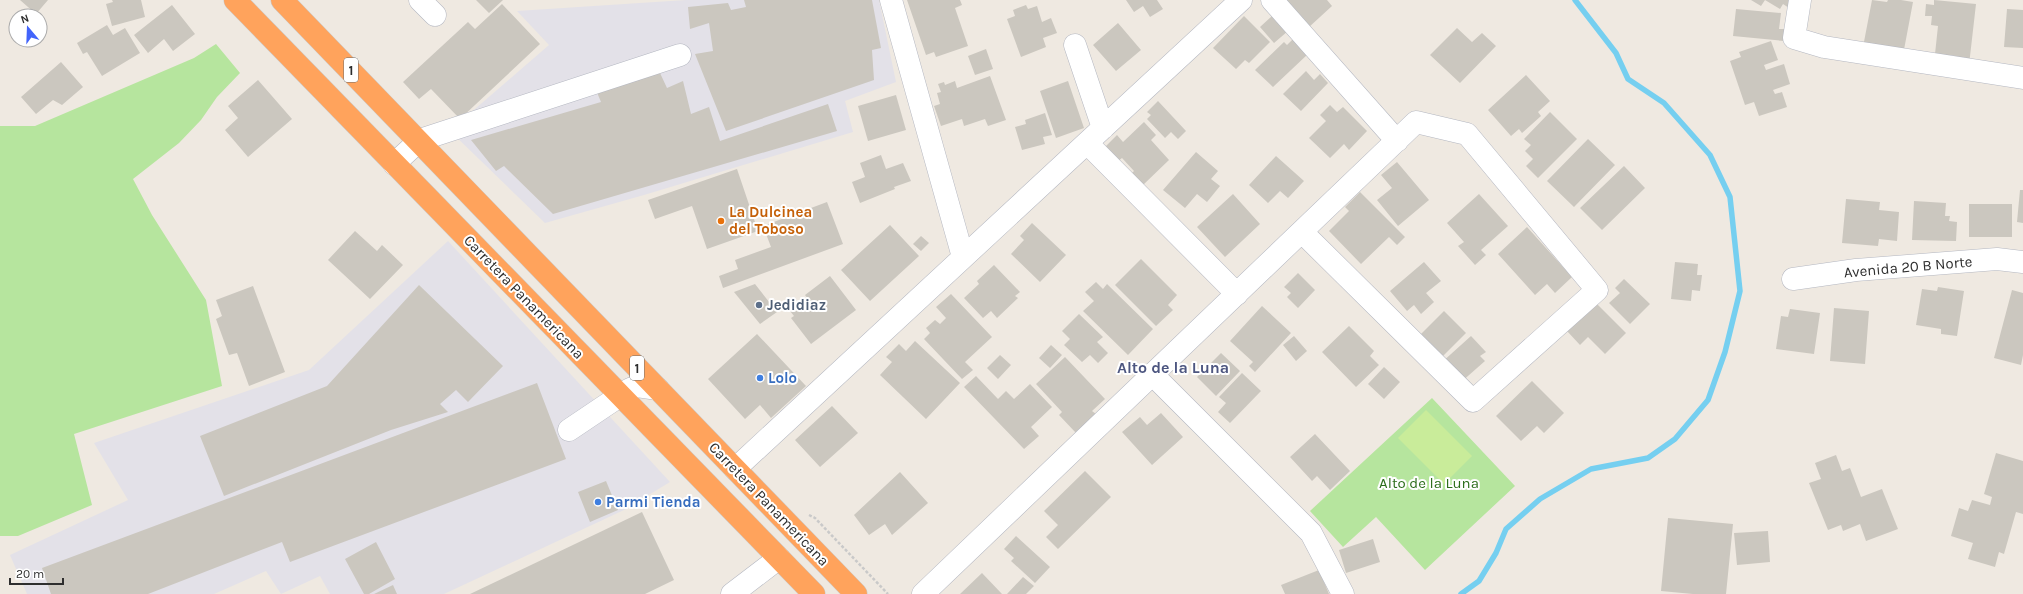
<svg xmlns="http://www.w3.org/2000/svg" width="2023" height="594" font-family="Karla,sans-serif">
<rect width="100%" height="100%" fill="#efe9e1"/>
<!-- industrial -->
<path fill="#e3e1e8" d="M686 0H879L896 82 845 101 853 132 644 195 545 223 448 129 461 121 549 45 517 11Z
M448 241 670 482 624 510 444 594H330L320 576 281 594 266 571 214 594H27L10 555 128 500 94 443 309 370Z"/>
<!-- green -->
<path fill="#b6e59e" d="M216 44 240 73 217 97 201 120 179 143 133 179 152 215 206 300 222 386 74 434 92 505 18 536H0V126H35L194 58Z
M1432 398 1515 486 1425 570 1376 517 1343 547 1310 511Z"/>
<!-- pitch -->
<path fill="#c9ec9a" d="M1426 410 1472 456 1444 484 1398 438Z"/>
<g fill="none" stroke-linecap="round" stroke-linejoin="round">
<!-- stream -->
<path stroke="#75cff0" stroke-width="5.5" d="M1461 594 1479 581 1496 553 1506 529 1540 499 1591 469 1648 458 1675 439 1708 400 1725 352 1740 291 1730 197 1710 155 1664 103 1628 79 1616 53 1575 0"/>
</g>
<!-- building -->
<path fill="#cbc7bf" d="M20 0H48L36 14Z
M112 0H141L145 17 112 26 106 4 113 2Z
M476 0H503L489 13Z
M744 0H872L881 48 872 50 874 80 726 131 695 54 713 51 709 23 690 29 688 7 728 3 731 10 746 7Z
M907 0H960L962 5 955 8 968 46 936 57 934 52 926 55Z
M1126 0H1157L1163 9 1150 17 1143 6 1134 12Z
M1283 0H1327L1332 6 1308 28Z
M1751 0H1765L1761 6Z
M1765 0H1793L1789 8 1783 4 1780 9Z
M1872 0 1887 2 1888 0H1901L1913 2 1903 55 1863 47Z
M1934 0 1976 4 1969 65 1955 63 1956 56 1935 54 1938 26 1931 25 1932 16H1925L1926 4 1934 5Z
M502 4 540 44 460 119 431 89 419 99 403 82 468 22 475 29Z
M172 5 195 34 173 51 164 39 148 53 134 35Z
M1026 5 1028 9 1037 6 1042 22 1051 18 1057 33 1043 38 1046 47 1021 57 1007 19 1015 16 1013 10Z
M1736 9 1781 13 1779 29H1785L1784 41 1733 36Z
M2007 9 2023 10V48L2004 47Z
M1273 15 1288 31 1274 43 1260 27Z
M1244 16 1270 42 1249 63 1245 60 1236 69 1213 48Z
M1118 23 1141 50 1116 71 1093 45Z
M107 25 113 35 125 28 140 53 102 76 87 52 83 54 77 43Z
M1457 28 1472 42 1482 33 1496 46 1460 83 1430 55Z
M1293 39 1308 54 1273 87 1255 70 1284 42 1287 45Z
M1771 41 1778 60 1764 65 1766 70 1784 64 1790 84 1773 90 1775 94 1782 92 1787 107 1759 116 1754 102 1745 105 1730 61 1741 57 1739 52Z
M986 49 993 69 975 75 968 56Z
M61 62 83 87 62 105 53 100 36 114 21 97Z
M1306 71 1314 80 1320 74 1328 83 1301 111 1283 94Z
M660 73 667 88 683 81 691 114 709 107 720 141 828 104 837 131 553 214 504 166 496 171 471 140 601 102 596 90Z
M1526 75 1550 101 1538 112 1541 116 1522 133 1519 129 1511 136 1488 110Z
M990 76 1006 120 988 126 985 119 964 126 962 119 941 126 934 106 940 104 937 93 941 92 938 84 944 82 945 85 955 81 957 88Z
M258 80 292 119 248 157 225 130 238 118 228 106Z
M1068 81 1084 128 1056 138 1040 91Z
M896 95 906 130 868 141 858 106Z
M1158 101 1186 131 1178 139 1171 132 1165 138 1147 119 1151 115 1147 112Z
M1330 105 1337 112 1343 107 1367 131 1349 150 1344 144 1330 158 1309 138 1326 121 1320 115Z
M1550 112 1577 139 1538 178 1526 166 1533 159 1525 151 1531 145 1524 139Z
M1045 113 1052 135 1043 137 1045 144 1022 150 1015 127 1026 124 1025 120Z
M1144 122 1156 135 1151 140 1169 160 1143 185 1128 177 1134 171 1122 158 1117 162 1104 148 1117 135 1123 142Z
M1588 139 1615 165 1574 207 1547 181Z
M1196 152 1218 171 1211 179 1220 186 1207 202 1197 194 1185 208 1163 190Z
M881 155 886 169 903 163 911 181 894 187 895 189 860 203 852 182 865 177 860 163Z
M1276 156 1304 181 1288 198 1280 191 1268 203 1249 185Z
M1397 162 1429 200 1398 226 1377 200 1392 188 1381 175Z
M1624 166 1645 188 1602 230 1580 208Z
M737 169 758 231 707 249 692 206 655 219 648 200Z
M2020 190H2023V223L2017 222Z
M1360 192 1405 237 1397 245 1389 237 1361 264 1329 231 1349 211 1345 207Z
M1233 194 1260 224 1225 257 1197 227Z
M1479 194 1508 226 1481 250 1486 255 1475 265 1458 246 1464 242 1447 223Z
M1846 199 1880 202 1879 210 1899 212 1897 241 1879 239 1878 246 1842 243Z
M1914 201 1946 203 1945 216H1950L1949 221 1957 222 1956 241 1912 240Z
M827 202 843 244 723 288 719 276 738 269 735 260 771 247 763 226Z
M1969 204H2012V237H1969Z
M1032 223 1066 255 1040 282 1011 254 1024 240 1020 236Z
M890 225 919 256 870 301 841 270Z
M1527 227 1572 277 1555 293 1547 284 1535 295 1498 254Z
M355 231 377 251 382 245 403 265 370 299 328 260Z
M921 236 929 243 921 251 913 244Z
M1141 259 1177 295 1168 305 1173 310 1156 326 1115 285Z
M1424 262 1441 281 1426 293 1434 302 1421 314 1414 305 1407 311 1390 291Z
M1675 262 1698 264 1697 275H1702L1700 291 1692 290 1691 301 1671 299Z
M994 265 1020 292 1015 296 1018 298 997 318 991 311 983 318 964 298 979 284 977 281Z
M1298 273 1315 290 1298 308 1287 297 1291 293 1284 287Z
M830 276 856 310 811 344 791 318 794 316 790 311 801 303 805 308 811 303 805 295Z
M1624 279 1650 304 1630 324 1609 303 1620 293 1615 288Z
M1096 282 1103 289 1107 284 1153 329 1128 355 1083 311 1094 301 1085 292Z
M755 284 777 312 760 324 734 292Z
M419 285 503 366 468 402 456 390 440 404 448 412 391 430 224 496 200 436 327 386Z
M253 286 285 372 249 386 237 353 229 355 216 319 222 316 216 300Z
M1938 287 1964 291 1957 336 1941 334V329L1916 325 1922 289 1937 291Z
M2012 290 2023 293V355L2021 365 1994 358Z
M951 294 992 337 965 362 973 370 962 379 924 339 930 333 926 328 935 320 940 324 946 318 936 307Z
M1596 303 1626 333 1605 354 1588 337 1580 345 1567 331Z
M1262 306 1291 333 1255 372 1249 366 1253 362 1230 341Z
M1834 308 1869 311 1865 364 1830 361Z
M1790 309 1820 313 1814 354 1776 349 1781 316 1788 317Z
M1444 311 1466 333 1443 356 1421 334Z
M1079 314 1103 337 1097 342 1108 353 1098 363 1090 355 1082 362 1064 345 1070 339 1062 331Z
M1349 326 1374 351 1370 356 1379 365 1356 387 1322 352Z
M757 334 806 386 771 418 760 405 745 419 708 379Z
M1294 336 1307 351 1296 361 1283 345Z
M1471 336 1486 352 1480 356 1485 361 1460 383 1441 363Z
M915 341 960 383 926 419 880 375 892 362 886 357 899 344 906 351Z
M1051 345 1062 355 1050 368 1039 358Z
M1221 353 1240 371 1216 396 1197 377Z
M1000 355 1011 365 998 379 987 368Z
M1065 357 1105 399 1092 411 1096 414 1076 433 1059 415 1062 412 1036 384Z
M1384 367 1400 382 1384 399 1368 384Z
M1242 373 1261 391 1230 423 1218 412 1226 403 1219 397Z
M976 376 998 399 1006 391 1014 399 1030 384 1052 407 1031 427 1039 436 1024 449 964 387Z
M1532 381 1564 413 1544 433 1537 426 1521 441 1496 416Z
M537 383 566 459 290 562 282 542 148 594H51L42 568Z
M832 406 858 433 820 467 795 440Z
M1161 413 1183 437 1152 465 1122 432 1140 417 1147 425Z
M1315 434 1350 471 1330 490 1317 476 1312 481 1290 457Z
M1996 453 2023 461V514L2016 512 2004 554 1999 552 1995 567 1968 559 1973 543 1951 536 1959 508 1968 511 1972 500 1990 505 1992 497 1984 494Z
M1836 455 1842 471 1850 468 1861 497 1882 489 1898 529 1866 541 1860 524 1843 531 1841 525 1828 530 1809 483 1821 479 1815 463Z
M1085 471 1111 497 1058 549 1046 537 1058 525 1044 511Z
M900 472 928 503 892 535 885 524 869 535 854 515Z
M606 481 618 510 590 522 578 492Z
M642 512 674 580 645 594H470Z
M1668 518 1733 524 1726 594H1693L1661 591Z
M1768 531 1770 562 1737 565 1734 533Z
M1016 536 1050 567 1035 583 1011 561 1014 558 1004 549Z
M1373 539 1380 562 1346 573 1339 550Z
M376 542 395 579 369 594H364L345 559Z
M1319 570 1329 594H1285L1281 585Z
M982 573 1002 594H960Z
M1023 577 1034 586 1026 594H1007Z
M393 585 397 594H374Z"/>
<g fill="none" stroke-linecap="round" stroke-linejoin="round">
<!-- minor casing -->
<g stroke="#b4b7c1" stroke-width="23">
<path id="minor" d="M420 0 435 15
M891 0 963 257
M1272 0 1397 141
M1800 0 1794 38 1824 47 2023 78
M1075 45 1103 128
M1087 143 1237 294
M394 164 420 140 680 55
M1793 279 1856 270 1997 259 2023 262
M1152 374 1311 533 1343 594
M569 430 630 389 637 386 658 389
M735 469 1241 0
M732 594 779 558
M923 594 1416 122 1467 134 1597 290 1473 401 1302 232"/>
</g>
<!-- highway casing -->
<g stroke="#c9c9c9" stroke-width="23">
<path id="highway" d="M235 0 814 594
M282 0 856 594"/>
</g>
<!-- path -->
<path stroke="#c9c9c9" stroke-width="2.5" stroke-dasharray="3 2" stroke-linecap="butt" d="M809 515 815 518 888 594"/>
<!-- minor -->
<use href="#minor" stroke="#fff" stroke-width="22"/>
<!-- highway -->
<use href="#highway" stroke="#ffa35c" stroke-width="22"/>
</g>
<!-- markers -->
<circle fill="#e8710a" stroke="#fff" stroke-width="1.5" cx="721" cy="221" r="4"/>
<circle fill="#5c6f8a" stroke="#fff" stroke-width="1.5" cx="759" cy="305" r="4"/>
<g fill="#3f7fe0" stroke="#fff" stroke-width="1.5">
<circle cx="760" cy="378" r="4"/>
<circle cx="598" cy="502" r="4"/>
</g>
<g text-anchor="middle" stroke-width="4" stroke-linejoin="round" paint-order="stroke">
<!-- shield labels -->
<g fill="#fff" stroke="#6d6d6d" stroke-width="1">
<rect x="344" y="58" width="14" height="24" rx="3"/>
<rect x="630" y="356" width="14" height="24" rx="3"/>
</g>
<g font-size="14" font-weight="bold" fill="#2e2e2e">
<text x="351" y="75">1</text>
<text x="637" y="373">1</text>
</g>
<!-- food labels -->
<g font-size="15" font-weight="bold" fill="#c56008" stroke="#fff" text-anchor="start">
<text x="729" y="217">La Dulcinea<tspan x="729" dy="17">del Toboso</tspan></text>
</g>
<!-- street labels -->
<g font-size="15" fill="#2e2e2e" stroke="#fff">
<text transform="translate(1908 267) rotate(-5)" y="5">Avenida 20 B Norte</text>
<text transform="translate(524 297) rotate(46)" y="5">Carretera Panamericana</text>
<text transform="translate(769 504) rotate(46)" y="5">Carretera Panamericana</text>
</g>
<!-- service labels -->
<g font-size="15" font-weight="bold" fill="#4e5e75" stroke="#fff" text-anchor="start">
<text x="767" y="310">Jedidiaz</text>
</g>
<!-- shop labels -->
<g font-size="15" font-weight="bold" fill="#366cbe" stroke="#fff" text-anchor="start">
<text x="768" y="383">Lolo</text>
<text x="606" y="507">Parmi Tienda</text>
</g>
<!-- park labels -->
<g font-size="15" fill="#2c6e1b" stroke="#fff">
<text x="1429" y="488">Alto de la Luna</text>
</g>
<!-- neighbourhood labels -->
<g font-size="16" font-weight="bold" fill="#4d5680" stroke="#fff">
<text x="1173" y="373">Alto de la Luna</text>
</g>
</g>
<!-- north arrow -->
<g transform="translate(28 28) rotate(341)"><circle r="19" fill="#ffffff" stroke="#ababab"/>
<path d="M0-3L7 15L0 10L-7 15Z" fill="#4264fb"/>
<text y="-6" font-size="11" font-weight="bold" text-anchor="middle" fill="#2e2e2e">N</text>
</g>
<!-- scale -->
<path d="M10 578v6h53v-6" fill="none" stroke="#2e2e2e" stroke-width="2"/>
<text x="16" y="578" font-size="12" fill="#2e2e2e" stroke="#ffffff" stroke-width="3" paint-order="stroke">20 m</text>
</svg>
